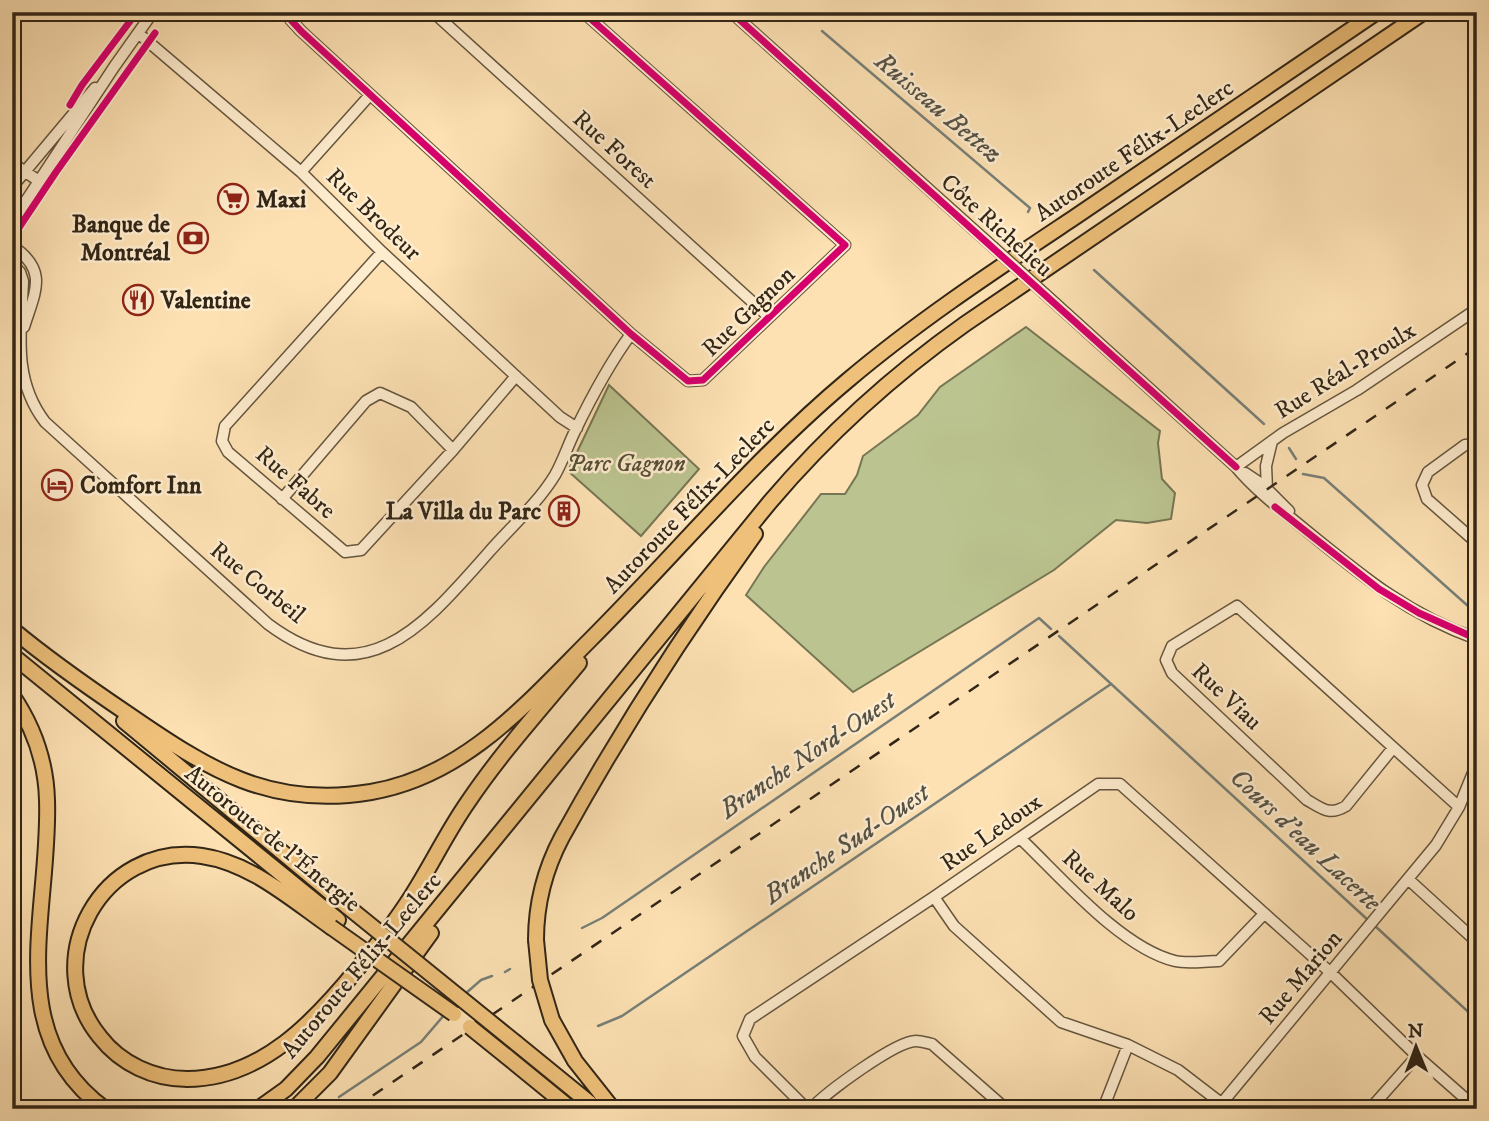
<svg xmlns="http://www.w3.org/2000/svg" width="1489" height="1121" font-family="'IM FELL DW Pica',serif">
<rect width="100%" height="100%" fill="#fde1b3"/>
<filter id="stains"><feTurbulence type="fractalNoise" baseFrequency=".00286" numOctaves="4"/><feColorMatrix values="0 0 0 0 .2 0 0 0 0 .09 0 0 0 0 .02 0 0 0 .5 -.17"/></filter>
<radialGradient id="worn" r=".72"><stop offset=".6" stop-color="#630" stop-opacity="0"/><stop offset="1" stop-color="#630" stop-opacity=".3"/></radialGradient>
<!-- green -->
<path fill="#bbc490" stroke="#767554" stroke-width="2" d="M1026 327 1160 431 1158 443 1162 479 1175 493 1171 519 1147 523 1116 520 1054 570 853 692 746 595 764 567 821 494H845L857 475 863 456 918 415 940 387Z
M609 385 699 469 641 536 568 471Z"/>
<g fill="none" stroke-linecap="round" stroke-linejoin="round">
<!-- stream -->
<path stroke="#777f78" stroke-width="2.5" d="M822 31 1030 208 1028 212
M1094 270 1264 424
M1289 448 1296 459
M1303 474 1324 478 1477 614
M1059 636 1369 921
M1374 925 1477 1020
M582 928 602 918 1039 618 1051 629
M505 972 510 969
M465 994 481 980 492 976
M598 1026 622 1016 1111 684
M339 1097 421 1042 445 1014
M482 1109 495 1101"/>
<!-- minor casing -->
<g stroke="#65553e" stroke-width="13">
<path id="minor" d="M294 12 290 19 301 31 631 334 688 381 703 380 845 245 583 12
M433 12 769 317
M731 12 993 247
M138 33 301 172 382 252 560 417 577 428
M12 163 39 181
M301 172 370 95
M12 187 95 88
M12 222 114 67 153 12
M12 246C49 270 35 292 24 327
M382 252 225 426 222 441 228 452 345 552 361 550 453 450 516 376
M12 264 20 272 23 281C21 331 12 379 45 422L268 624C367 698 426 623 489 552 511 527 538 503 555 475 563 461 568 445 575 431 591 398 609 364 631 334
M1045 294 1236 467C1258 493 1283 511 1308 532 1363 577 1409 615 1477 639
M1477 444 1465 445 1428 472 1422 485 1427 499 1477 543
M1236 467 1283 433 1357 390 1477 309
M1245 473 1263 485 1289 511
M1267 489 1266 466 1272 441
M282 499 366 401 380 393 411 407 453 450
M1393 748 1346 806C1329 816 1323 809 1307 800L1172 673 1166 660 1172 646 1237 606 1459 807
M1020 838C1060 876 1121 948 1175 961 1188 964 1205 961 1219 961L1264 914
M1408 879 1477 942
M934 897 954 926 1061 1022 1128 1045 1178 1070 1221 1103
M807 1109 755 1057 743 1036 750 1019 934 897 1098 784H1120L1331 973 1417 1056 1467 1100 1472 1109
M811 1109C825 1093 896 1041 916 1041 921 1041 927 1043 932 1044L1006 1109
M1103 1109 1128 1045
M1217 1109 1436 845 1459 807 1477 763
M1370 1109 1417 1056"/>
</g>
<!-- highway casing -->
<g stroke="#322617" stroke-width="18">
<path id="highway" d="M12 629C49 660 88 687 128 714 208 769 270 809 371 792 465 776 526 704 590 640 676 554 754 459 847 381 919 320 997 269 1075 217 1176 149 1277 81 1377 12
M12 655 338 920
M12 695C33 726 46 762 47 800 51 910 0 1033 105 1109
M124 721 348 907
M331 927C292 900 251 863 202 856 102 842 37 960 100 1037 121 1064 154 1079 187 1079 261 1079 315 1021 358 968 377 945 395 922 411 897 431 866 447 832 468 802 501 753 541 709 579 663
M536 940C536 903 545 869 562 837 620 732 685 631 755 534
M552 1020 575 1061 613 1109
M516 1043 597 1109
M506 1056 571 1109
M258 1109 286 1089 317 1057 770 502C827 435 893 375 965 324L1424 12
M294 1109 330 1073 431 933"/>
</g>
<!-- minor -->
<use href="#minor" stroke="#feecce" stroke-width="10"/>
<!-- highway -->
<use href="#highway" stroke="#eec07a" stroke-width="14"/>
<!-- rail -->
<path stroke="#322617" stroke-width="2.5" stroke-dasharray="12 12" stroke-linecap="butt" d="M353 1109 1477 347"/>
<!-- minor-bridge casing -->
<g stroke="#65553e" stroke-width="13" stroke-linecap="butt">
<path id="minor-bridge" d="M993 247 1045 294"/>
</g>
<!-- highway-bridge casing -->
<g stroke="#322617" stroke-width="18" stroke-linecap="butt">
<path id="highway-bridge" d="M348 907 516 1043
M331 927 454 1014
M536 940 540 980 552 1020
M470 1027 506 1056"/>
</g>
<!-- minor-bridge -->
<use href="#minor-bridge" stroke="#feecce" stroke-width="10"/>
<!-- highway-bridge -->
<use href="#highway-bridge" stroke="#eec07a" stroke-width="14"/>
<!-- cycleway casing -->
<g stroke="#feecce" stroke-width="11">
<path id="cycleway" d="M294 12 290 19 301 31 631 334 688 381 703 380 845 245 583 12
M731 12 1236 467
M70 105 82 85 137 12
M12 238 56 172 155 33
M1275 507 1379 589 1419 613 1477 639"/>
</g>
<!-- cycleway -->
<use href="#cycleway" stroke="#d6006c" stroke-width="7"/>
</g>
<!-- icons -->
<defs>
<g id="supermarket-ring" transform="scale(1.575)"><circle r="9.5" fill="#feecce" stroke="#8f2418" stroke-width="1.5"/><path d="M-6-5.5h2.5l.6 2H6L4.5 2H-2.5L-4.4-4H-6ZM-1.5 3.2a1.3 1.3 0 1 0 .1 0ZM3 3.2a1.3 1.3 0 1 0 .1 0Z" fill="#8f2418"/></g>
<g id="bank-ring" transform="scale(1.575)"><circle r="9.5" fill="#feecce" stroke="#8f2418" stroke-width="1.5"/><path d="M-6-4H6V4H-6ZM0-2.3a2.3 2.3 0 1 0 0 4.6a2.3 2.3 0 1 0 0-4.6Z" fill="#8f2418"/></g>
<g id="restaurant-ring" transform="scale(1.575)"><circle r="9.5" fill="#feecce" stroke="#8f2418" stroke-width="1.5"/><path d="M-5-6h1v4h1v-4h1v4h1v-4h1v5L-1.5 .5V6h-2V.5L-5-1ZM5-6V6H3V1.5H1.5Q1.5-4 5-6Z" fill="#8f2418"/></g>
<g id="hotel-ring" transform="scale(1.575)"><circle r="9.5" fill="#feecce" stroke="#8f2418" stroke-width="1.5"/><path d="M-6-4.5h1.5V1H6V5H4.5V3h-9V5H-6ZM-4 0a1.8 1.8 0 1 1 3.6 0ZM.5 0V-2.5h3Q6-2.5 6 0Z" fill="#8f2418"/></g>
<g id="building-ring" transform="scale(1.575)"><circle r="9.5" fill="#feecce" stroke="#8f2418" stroke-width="1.5"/><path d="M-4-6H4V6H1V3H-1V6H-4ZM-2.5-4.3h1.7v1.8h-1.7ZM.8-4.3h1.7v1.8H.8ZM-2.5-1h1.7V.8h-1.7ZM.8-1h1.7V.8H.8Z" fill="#8f2418"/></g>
</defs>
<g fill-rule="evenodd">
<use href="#supermarket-ring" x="233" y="199"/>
<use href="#bank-ring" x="193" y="238"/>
<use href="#restaurant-ring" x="138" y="300"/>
<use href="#hotel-ring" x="57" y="485"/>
<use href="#building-ring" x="564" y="511"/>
</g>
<g text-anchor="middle" stroke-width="5" stroke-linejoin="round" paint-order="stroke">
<!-- street labels -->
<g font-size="24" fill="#322617" stroke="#feecce">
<text transform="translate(615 149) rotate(42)" y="8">Rue Forest</text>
<text transform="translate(1134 150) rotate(-34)" y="8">Autoroute Félix-Leclerc</text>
<text transform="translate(374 214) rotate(44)" y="8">Rue Brodeur</text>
<text transform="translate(997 225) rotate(42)" y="8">Côte Richelieu</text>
<text transform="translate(748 311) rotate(-44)" y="8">Rue Gagnon</text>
<text transform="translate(1345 370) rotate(-32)" y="8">Rue Réal-Proulx</text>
<text transform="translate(296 482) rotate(41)" y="8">Rue Fabre</text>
<text transform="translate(689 505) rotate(-46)" y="8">Autoroute Félix-Leclerc</text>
<text transform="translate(258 582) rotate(39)" y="8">Rue Corbeil</text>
<text transform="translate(1227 696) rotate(43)" y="8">Rue Viau</text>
<text transform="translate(991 832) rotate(-35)" y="8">Rue Ledoux</text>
<text transform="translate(273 838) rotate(39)" y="8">Autoroute de l'Énergie</text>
<text transform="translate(1101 885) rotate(42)" y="8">Rue Malo</text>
<text transform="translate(361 965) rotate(-50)" y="8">Autoroute Félix-Leclerc</text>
<text transform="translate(1300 977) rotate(-50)" y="8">Rue Marion</text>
</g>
<!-- poi labels -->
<g font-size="24" font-weight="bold" fill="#322617" stroke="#feecce" text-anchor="start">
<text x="256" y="207">Maxi</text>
<text x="170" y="232" text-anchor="end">Banque de<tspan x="170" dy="28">Montréal</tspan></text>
<text x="161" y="308">Valentine</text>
<text x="80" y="493">Comfort Inn</text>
<text x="541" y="519" text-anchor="end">La Villa du Parc</text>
</g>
<!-- park labels -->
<g font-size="24" font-style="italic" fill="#544e35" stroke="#feecce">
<text x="626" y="471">Parc Gagnon</text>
</g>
<!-- water labels -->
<g font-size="26" font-style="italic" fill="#545247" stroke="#feecce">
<text transform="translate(939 107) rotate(40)" y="9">Ruisseau Bettez</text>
<text transform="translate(807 754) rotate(-34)" y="9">Branche Nord-Ouest</text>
<text transform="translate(1306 839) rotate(43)" y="9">Cours d'eau Lacerte</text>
<text transform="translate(846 843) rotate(-34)" y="9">Branche Sud-Ouest</text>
</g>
</g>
<!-- margin -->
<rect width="1489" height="1121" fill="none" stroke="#fde1b3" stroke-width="42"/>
<rect x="14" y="14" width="1461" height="1093" fill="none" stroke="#322617" stroke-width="3.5"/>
<rect x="21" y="21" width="1447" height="1079" fill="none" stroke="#322617" stroke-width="2"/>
<!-- north arrow -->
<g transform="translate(1416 1047) rotate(359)" stroke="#feecce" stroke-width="5" paint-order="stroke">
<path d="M0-5L12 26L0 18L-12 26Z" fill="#322617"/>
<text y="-10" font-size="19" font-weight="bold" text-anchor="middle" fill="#322617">N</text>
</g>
<rect width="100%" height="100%" filter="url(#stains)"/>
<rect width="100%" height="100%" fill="url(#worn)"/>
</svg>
